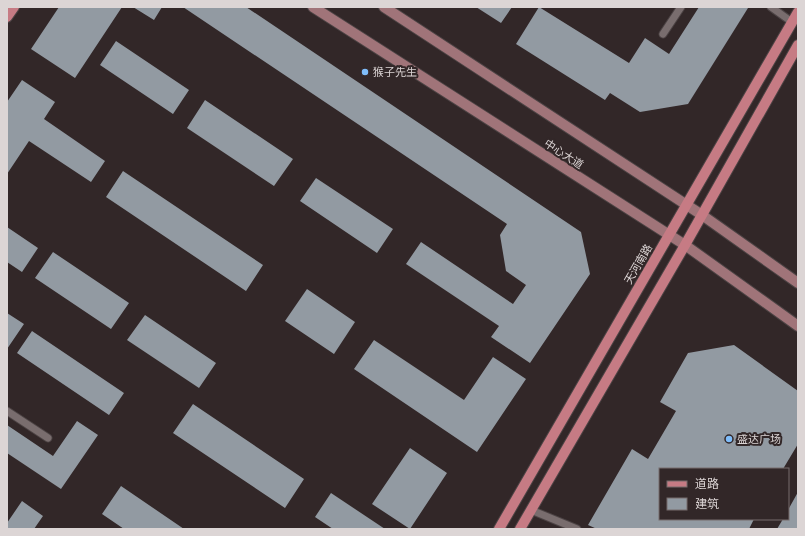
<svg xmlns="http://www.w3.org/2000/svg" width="805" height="536" font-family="'Noto Sans','Noto Sans SC',sans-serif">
<rect width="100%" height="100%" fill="#322728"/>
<!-- building -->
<path fill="#929aa2" d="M59 7H122L75 78 31 49Z
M133 7H162L154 20Z
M183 7H246L581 232 590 274 530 363 491 337 499 326 406 264 421 242 513 304 526 285 506 271 500 235 507 224Z
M476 7H512L501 23Z
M539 7 629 63 645 38 669 54 699 7H746L748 8 688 104 640 112 610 93 605 100 516 44Z
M116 41 189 90 173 114 100 65Z
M22 80 55 102 44 119 105 161 91 182 29 141 7 174V102Z
M205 100 293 159 274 186 187 128Z
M123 171 263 265 246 291 106 197Z
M316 178 393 229 377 253 300 201Z
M7 227 38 248 22 272 7 262Z
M53 252 129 303 111 329 35 278Z
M307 289 355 322 334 354 285 321Z
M7 313 24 324 7 349Z
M145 315 216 363 199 388 127 340Z
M32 331 124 393 109 415 17 353Z
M374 340 464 400 493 357 526 379 477 452 354 369Z
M734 345 798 391V444L783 469H660V519H754L749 529H597L588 525 632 449 648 459 676 411 660 402 688 353Z
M193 404 304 479 285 508 173 433Z
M77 421 98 435 61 489 7 453V425L53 456Z
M410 448 447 473 410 529 372 504Z
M121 486 184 529H124L102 514Z
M798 492V529H777L783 519H788V510Z
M331 493 385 529H333L315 517Z
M22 501 43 516 34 529H7V523Z"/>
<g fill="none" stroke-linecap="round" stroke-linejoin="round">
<!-- lane casing -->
<g stroke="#4c4344" stroke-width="9">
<path id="lane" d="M771 7 792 22
M663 34 681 7
M7 411 48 438
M531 510 577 529"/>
</g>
<!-- secondary casing -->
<g stroke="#4c4344" stroke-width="12">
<path id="secondary" d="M313 7 685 245 798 326
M384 7 702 215 798 283"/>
</g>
<!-- primary casing -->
<g stroke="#4c4344" stroke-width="12">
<path id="primary" d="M7 17 14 7
M499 529 798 12
M520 529 685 245 798 45"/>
</g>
<!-- lane -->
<use href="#lane" stroke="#796d6e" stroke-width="7"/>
<!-- secondary -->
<use href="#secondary" stroke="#a07479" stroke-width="10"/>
<!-- primary -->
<use href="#primary" stroke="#c67b84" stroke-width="10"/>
</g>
<!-- markers -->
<g fill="#7fbdfa" stroke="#322728" stroke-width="1.5">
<circle cx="365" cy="72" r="4"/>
<circle cx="729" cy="439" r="4"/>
</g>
<g text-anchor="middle" stroke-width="4" stroke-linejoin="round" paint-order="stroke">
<!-- poi labels -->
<g font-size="11" fill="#dcd5d5" stroke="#322728" text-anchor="start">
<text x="373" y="76">猴子先生</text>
<text x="737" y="443">盛达广场</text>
</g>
<!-- street labels -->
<g font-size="11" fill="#dcd5d5" stroke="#322728">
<text transform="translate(564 154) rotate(33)" y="4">中心大道</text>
<text transform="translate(638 264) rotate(-60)" y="4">天河南路</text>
</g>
</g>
<!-- border -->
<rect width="805" height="536" fill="none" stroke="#dcd5d5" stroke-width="16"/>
<!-- legend -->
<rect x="659" y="468" width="130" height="52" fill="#322728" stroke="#766d6d"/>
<rect x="667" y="481" width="20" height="6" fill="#c67b84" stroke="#766d6d"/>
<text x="695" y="488" font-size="12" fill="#dcd5d5">道路</text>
<rect x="667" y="498" width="20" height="12" fill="#929aa2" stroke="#766d6d"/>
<text x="695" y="508" font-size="12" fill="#dcd5d5">建筑</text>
</svg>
